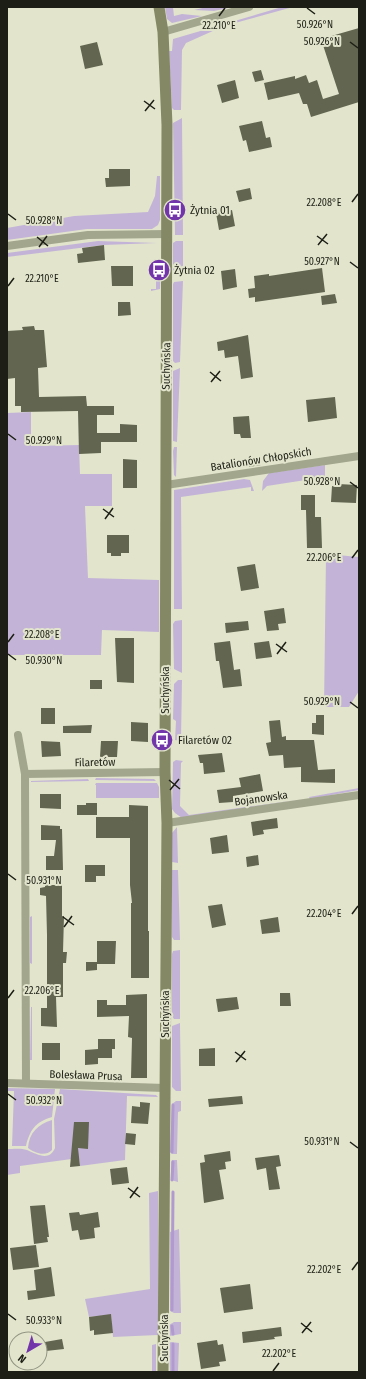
<svg xmlns="http://www.w3.org/2000/svg" width="366" height="1379" font-family="'Fira Sans Condensed',sans-serif">
<rect width="100%" height="100%" fill="#e2e5cc"/>
<!-- green -->
<path fill="#c3b4d7" d="M165 7H173L174 16 182 14 202 16 172 23 167 19Z
M207 7H233L214 11 194 10Z
M282 7H293L224 26 186 43 182 50 181 110H174L172 108 169 51H172L173 39Z
M182 118 183 235H175L173 123Z
M157 176H160V220L158 225 152 229H87L7 240V228L74 216 148 212 155 196Z
M98 241 157 243 104 245 7 257V253Z
M176 241H183V274L176 273 173 270V243Z
M156 259 161 260 160 289 151 291V289H156Z
M183 281 180 362 175 363 173 361V284L174 282Z
M180 368 177 442 173 441V371Z
M31 412V446L79 445 80 474H112V506H85L88 578 159 580V632L102 630 101 655H7V413Z
M174 447H177L176 477 174 475 173 451Z
M325 465V477L267 486 262 491 263 481 269 473Z
M244 479 250 480 254 491H251V487L181 497 182 609H174V490Z
M326 554 359 557V691L349 707H324Z
M182 620V673L174 669 173 624 175 621Z
M178 680H182L181 741 175 740 176 721 173 719 174 684Z
M176 760 183 761 181 763 180 806 189 815 296 800 182 818 175 813 172 809 173 762Z
M96 778 154 779 156 781 95 780Z
M88 779 89 781 31 782 30 816 31 781Z
M96 783H157L159 787V798H96V785H95Z
M359 788V790L310 799 309 797Z
M177 827 178 863 172 862V833Z
M172 870H178L180 940H174L172 937Z
M32 916V964L30 963V917Z
M180 950V1019H174L172 1016V954L173 951Z
M31 1007H32V1060H30Z
M180 1023V1025L181 1091H176L172 1087V1026Z
M7 1088 55 1089 52 1117C35 1122 30 1130 26 1146H12L14 1091H7Z
M60 1089 156 1095 158 1097 127 1096 125 1160 80 1166 79 1158 20 1166V1173L7 1175V1149C13 1149 22 1148 27 1150 37 1154 49 1162 55 1148L54 1119Z
M176 1101H181V1111L178 1112 177 1154H172L170 1152 172 1104Z
M52 1120V1150C45 1157 35 1153 28 1148 29 1133 38 1124 52 1120Z
M177 1160 178 1182 171 1180V1162L172 1160Z
M158 1191V1335L113 1337 111 1315 89 1317 85 1299 150 1289 149 1193Z
M179 1229 181 1313H174L170 1311V1232Z
M174 1322H181V1334L170 1336 169 1325Z
M171 1342 179 1343 178 1372H170L169 1343Z
M156 1344V1372H152V1345Z"/>
<g fill="none" stroke-linecap="round" stroke-linejoin="round">
<!-- stream -->
<path stroke="#b19ace" stroke-width="3" d="M172 1152 173 1105
M172 1180 173 1162
M172 1310 173 1192
M172 1326 173 1334
M173 1372V1344"/>
</g>
<!-- building -->
<path fill="#62654f" d="M359 28V102L311 117 307 104H303L299 93 268 100 264 83 295 76V79L306 75 309 83 317 80 323 99 339 94 321 39Z
M97 42 103 65 85 69 80 46Z
M261 70 264 80 255 82 252 72Z
M235 80 239 98 222 103 217 85Z
M262 121 266 138 270 137 272 147 249 152 246 140 243 141 239 126Z
M109 169H130V186L106 187 105 178H109Z
M250 188 252 199 239 202 236 191Z
M232 210 235 226 219 230 216 213Z
M104 245 105 260 78 263 77 254 83 253 82 248Z
M111 266H133V286H112Z
M322 268 325 292 255 302V297L249 298 248 289 255 288 254 276 269 274V276Z
M235 269 237 287 223 290 221 271Z
M335 294 337 303 322 305 321 296Z
M118 302H130L131 315 118 316Z
M34 326 35 330H44L47 367 38 368 39 397 86 396 87 406H114V415H97V433H120V424L137 425V442H101V453L79 454 78 411 21 412V406H15V378L7 379V331L23 330 22 327Z
M248 335 253 377 241 379 238 356 225 358 224 350 218 351 217 342Z
M335 397 337 418 308 422 306 400Z
M249 416 251 438H241L240 434H234L233 417Z
M260 457 261 465 249 467 248 458Z
M123 459 137 460V488H123Z
M338 484 357 485 356 503 331 502 332 486 338 487Z
M301 495H315V517H321L322 548H307L306 510H301Z
M107 535H129V553H121V556H111V553H107Z
M255 564 259 588 241 591 237 567Z
M284 608 286 623 278 624 279 630 267 631 264 611Z
M248 621 249 630 226 633 225 623Z
M115 638H134V683L117 682Z
M230 641 234 670 240 669 242 686 223 688 219 661H216L214 643Z
M269 641 272 657 256 659 254 643Z
M90 680H102V689H90Z
M41 708H55V724H41Z
M316 715H324V735L312 734V723H316Z
M280 720 282 737 286 736V740H314L318 770 335 769V783L301 782V767L284 768 283 755 269 756 266 743 271 742 269 721Z
M131 722 148 723V742L131 741Z
M92 725 91 733H63V726Z
M41 741 60 742 61 756 42 757Z
M101 741H118L117 757H100Z
M222 753 225 772 204 774 203 763H200L198 755Z
M260 774 263 791 233 796V802L219 803 217 790 241 787 239 778Z
M40 794H61V809L40 808Z
M86 803H97V815H77V805H86Z
M129 805 148 806V931H149V978H131V903H132L130 885V838H96V817H129Z
M277 818 278 828 263 830 264 834 253 836 251 822Z
M41 825 60 826V829H62L63 870H46V856H54L56 840H41Z
M227 835 229 852 212 854 210 838Z
M258 855 259 865 247 867 246 857Z
M85 865H105V876H96V882H85Z
M45 885H62V916H64L63 952H67L66 963H63V997H56L57 1027 41 1026V1008H47V935L46 896 40 895V888L45 887Z
M222 904 226 925 212 928 208 906Z
M278 917 280 932 262 934 260 920Z
M97 941H116L115 964H97V970L86 971V962H97Z
M280 993H290L291 1006H280Z
M147 994V1078H131L132 1038 128 1037 129 1016 97 1017V1000H107V1005H126V995Z
M237 997 239 1009 218 1012 216 999Z
M98 1039H115V1049H112V1058H98V1064L85 1065V1050L98 1049Z
M42 1043H60V1060H42Z
M215 1048V1066H199V1049Z
M242 1096 243 1104 209 1107 208 1099Z
M140 1102 150 1103 148 1124 131 1123 132 1106 140 1107Z
M74 1122H89L88 1149 78 1148 80 1166 70 1167Z
M126 1133 136 1134 135 1145 125 1144Z
M230 1151 231 1161 225 1162 226 1169 219 1170 224 1199 204 1203 200 1163 205 1162 204 1155Z
M279 1155 281 1166 276 1167 280 1189 269 1190 266 1168 257 1170 255 1158Z
M127 1167 129 1183 112 1185 110 1169Z
M45 1205 49 1237H47L48 1242 34 1244 30 1206Z
M79 1212 80 1215 98 1212 100 1227 94 1228 95 1238 80 1240 78 1230 72 1231 69 1213Z
M36 1245 39 1267 13 1270 10 1248Z
M51 1267 55 1296 28 1300 27 1291 36 1290 34 1270Z
M250 1284 253 1309 224 1313 220 1288Z
M111 1314 113 1333 94 1335V1330L90 1331 89 1317Z
M281 1327 282 1336 274 1337 275 1339 243 1343 242 1332Z
M62 1339 64 1349 46 1351 45 1342Z
M217 1340 218 1345 223 1344 226 1361 219 1362 220 1366 201 1369 197 1343Z"/>
<g fill="none" stroke-linecap="round" stroke-linejoin="round">
<!-- street -->
<path stroke="#a2a68d" stroke-width="8" d="M163 32 249 7
M7 246 88 235 168 234
M166 485 359 456
M18 735 25 774 26 1082
M25 774 165 772
M167 823 359 795
M7 1083 165 1088"/>
<!-- secondary -->
<path stroke="#848864" stroke-width="11" d="M159 7 163 32 167 125 165 772 167 823 163 1372"/>
</g>
<!-- ticks -->
<path fill="none" stroke="#1d1e15" stroke-width="1.5" d="M307 8 315 14M219 16 225 8M350 42 358 48M144 101 155 109M145 111 154 100M352 202 358 194M8 214 16 220M317 236 328 244M37 237 48 246M318 245 327 234M39 247 47 236M350 262 358 268M8 286 14 278M210 372 221 381M211 382 220 371M8 434 16 440M350 482 358 488M103 509 114 517M105 519 113 508M352 558 358 550M8 642 14 634M276 644 287 652M8 654 16 660M277 654 286 642M350 702 358 708M169 780 180 789M170 790 179 779M8 874 16 880M352 914 358 906M63 917 74 925M64 927 72 916M8 998 14 990M235 1052 246 1060M236 1062 245 1051M8 1094 16 1100M350 1142 358 1148M128 1188 140 1197M130 1198 138 1187M352 1270 358 1262M8 1314 16 1320M301 1323 312 1332M302 1333 311 1322M273 1371 279 1363"/>
<!-- icons -->
<defs>
<g id="bus-disc" transform="scale(1.15)"><circle r="9.5" fill="#7335aa" stroke="#e2e5cc"/><path d="M-5-6H5V4H4V6H2V4H-2V6H-4V4H-5ZM-3.5-4V0h7V-4ZM-3.5 1.2v1.5H-2V1.2ZM2 1.2v1.5H3.5V1.2Z" fill="#fff"/></g>
</defs>
<g fill-rule="evenodd">
<use href="#bus-disc" x="175" y="210"/>
<use href="#bus-disc" x="159" y="270"/>
<use href="#bus-disc" x="162" y="740"/>
</g>
<g text-anchor="middle" stroke-width="4" stroke-linejoin="round" paint-order="stroke">
<!-- poi labels -->
<g font-size="11" fill="#1d1e15" stroke="#e2e5cc" text-anchor="start">
<text x="190" y="214">Żytnia 01</text>
<text x="174" y="274">Żytnia 02</text>
<text x="178" y="744">Filaretów 02</text>
</g>
<!-- street labels -->
<g font-size="11" fill="#1d1e15" stroke="#e2e5cc">
<text transform="translate(166 366) rotate(-89)" y="4">Suchyńska</text>
<text transform="translate(261 459) rotate(-9)" y="4">Batalionów Chłopskich</text>
<text transform="translate(165 690) rotate(-90)" y="4">Suchyńska</text>
<text transform="translate(95 762) rotate(-1)" y="4">Filaretów</text>
<text transform="translate(261 798) rotate(-8)" y="4">Bojanowska</text>
<text transform="translate(165 1014) rotate(-90)" y="4">Suchyńska</text>
<text transform="translate(86 1075) rotate(2)" y="4">Bolesława Prusa</text>
<text transform="translate(164 1338) rotate(-90)" y="4">Suchyńska</text>
</g>
</g>
<g font-size="10" text-anchor="middle" fill="#1d1e15" stroke="#e2e5cc" stroke-width="4" stroke-linejoin="round" paint-order="stroke">
<text x="315" y="28">50.926°N</text>
<text x="219" y="29">22.210°E</text>
<text x="322" y="45">50.926°N</text>
<text x="324" y="206">22.208°E</text>
<text x="44" y="224">50.928°N</text>
<text x="322" y="265">50.927°N</text>
<text x="42" y="282">22.210°E</text>
<text x="44" y="444">50.929°N</text>
<text x="322" y="485">50.928°N</text>
<text x="324" y="561">22.206°E</text>
<text x="42" y="638">22.208°E</text>
<text x="44" y="664">50.930°N</text>
<text x="322" y="705">50.929°N</text>
<text x="44" y="884">50.931°N</text>
<text x="324" y="917">22.204°E</text>
<text x="42" y="994">22.206°E</text>
<text x="44" y="1104">50.932°N</text>
<text x="322" y="1145">50.931°N</text>
<text x="324" y="1273">22.202°E</text>
<text x="44" y="1324">50.933°N</text>
<text x="279" y="1357">22.202°E</text>
</g>
<!-- border -->
<rect width="366" height="1379" fill="none" stroke="#1d1e15" stroke-width="16"/>
<!-- north arrow -->
<g transform="translate(28 1351) rotate(218)"><circle r="19" fill="#e2e5cc" stroke="#939583"/>
<path d="M0-3L7 15L0 10L-7 15Z" fill="#7335aa"/>
<text y="-6" font-size="11" font-weight="bold" text-anchor="middle" fill="#1d1e15">N</text>
</g>
</svg>
